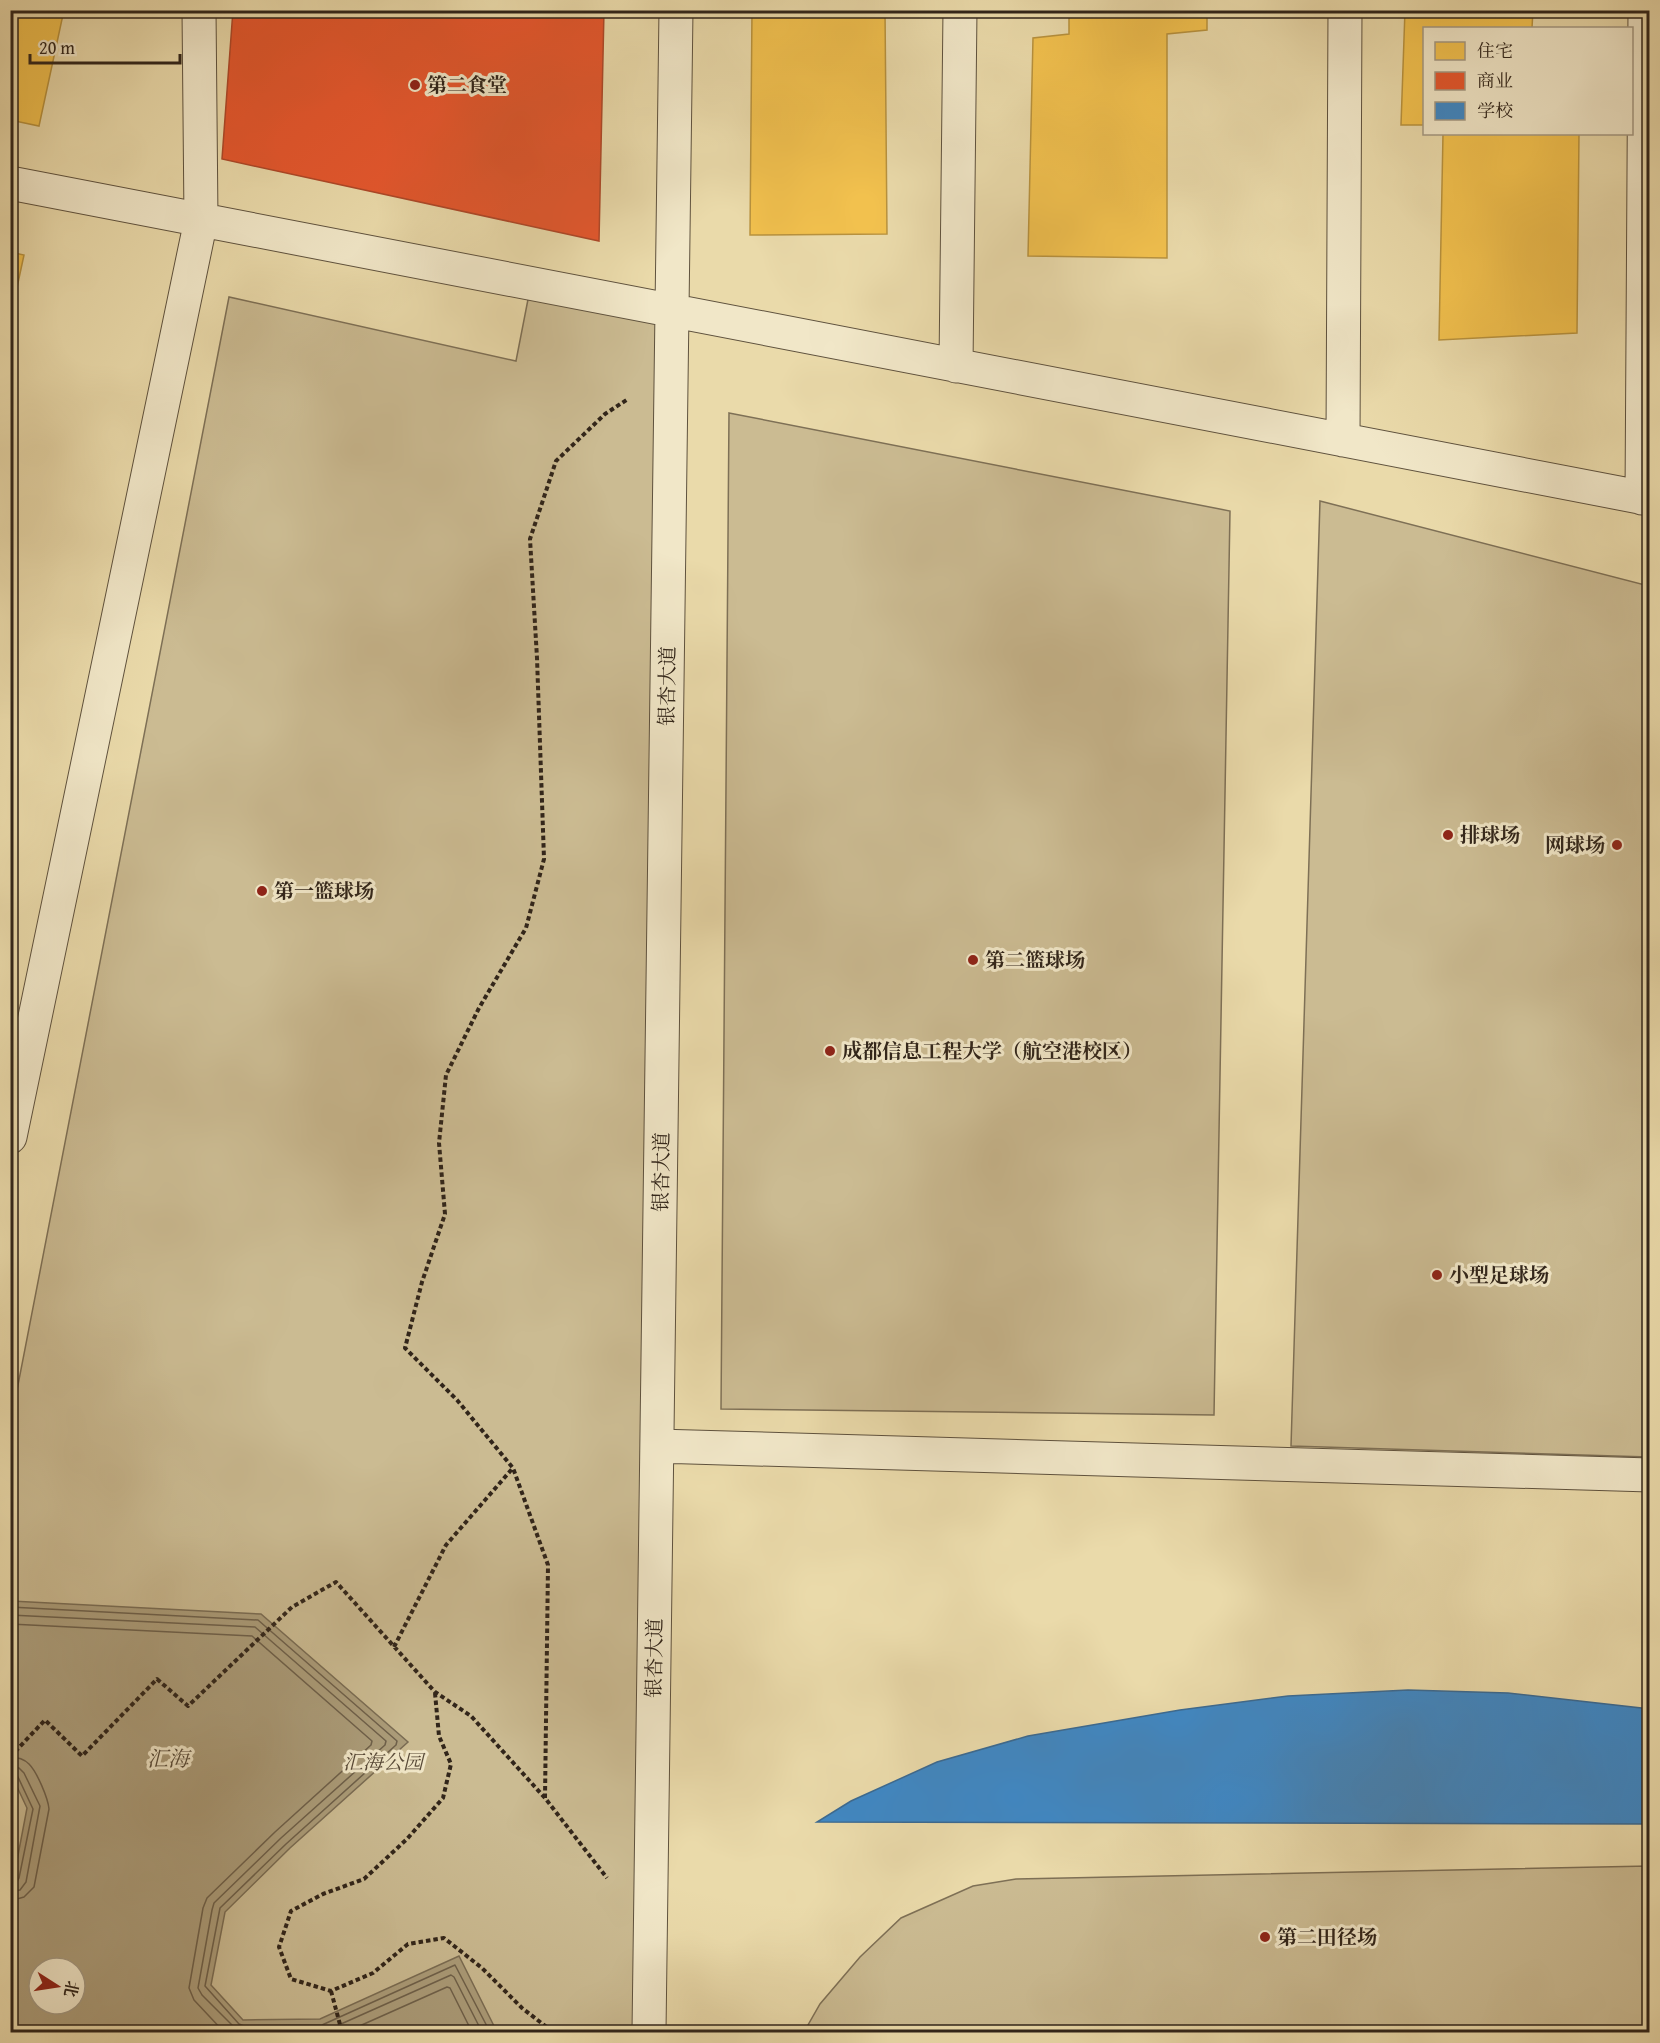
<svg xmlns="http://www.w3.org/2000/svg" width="1660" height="2043" font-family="'Gentium Book Plus','Noto Serif SC',serif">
<rect width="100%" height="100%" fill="#eadaaa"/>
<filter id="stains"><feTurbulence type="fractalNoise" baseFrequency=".00333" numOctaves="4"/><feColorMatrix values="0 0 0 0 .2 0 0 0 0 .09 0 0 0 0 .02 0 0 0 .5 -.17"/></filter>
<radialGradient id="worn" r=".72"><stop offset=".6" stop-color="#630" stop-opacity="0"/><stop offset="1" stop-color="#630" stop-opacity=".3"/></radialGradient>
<!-- green -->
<path fill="#cbbb92" stroke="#7e7056" stroke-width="1.5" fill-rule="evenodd" d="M531 284 671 311 649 2032H11V1421L229 297 516 361ZM39 1968H75V2004H39Z
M729 413 1230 511 1214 1415 721 1409Z
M1320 501 1649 586V1457L1291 1446Z
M1649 1866V2032H804L820 2004 860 1957 901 1918 973 1886 1016 1879Z"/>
<!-- water -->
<path fill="#ab9c79" stroke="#7a6c53" stroke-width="1.5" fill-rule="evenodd" d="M11 1601 261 1614 408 1742 290 1848 225 1912 211 1985 243 2020 320 2019 459 1956 497 2032H11V1892L27 1808 11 1774ZM39 1968H75V2004H39Z"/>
<!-- homes -->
<path fill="#f2c14e" stroke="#b8923e" stroke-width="1.5" d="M10 10H64L39 126 10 120Z
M752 10H885L887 234 750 235Z
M1069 10H1207V30L1167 34V258L1028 256 1033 38 1069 34Z
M1405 10H1533L1532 28H1424V125H1401Z
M1443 134H1579L1577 333 1439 340Z
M10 252 24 255 10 320Z"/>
<!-- shops -->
<path fill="#e4572e" stroke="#ae4828" stroke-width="1.5" d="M233 10H604L599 241 222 159Z"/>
<!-- schools -->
<path fill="#3f88c5" stroke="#3b6a92" stroke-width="1.5" d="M1408 1690 1508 1693 1650 1709V1824L817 1822 851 1801 937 1762 1028 1736 1180 1710 1288 1696Z"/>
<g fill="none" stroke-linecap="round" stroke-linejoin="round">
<!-- shore -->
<path stroke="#6e604a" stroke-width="1.5" d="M10 1607 258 1620 397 1741 396 1745 286 1844 220 1908 205 1986 239 2024 244 2026 322 2025 455 1965 490 2032
M10 1615 255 1627 386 1741 385 1745 281 1838 214 1903 212 1910 198 1988 202 1995 239 2032
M10 1624 252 1636 372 1741 371 1745 275 1832 207 1898 203 1908 189 1988 194 2000 224 2032
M10 1757C18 1757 24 1759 29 1764 37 1772 48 1798 49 1809L34 1887 24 1897 10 1901
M10 1766 19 1768 24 1773 40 1806 26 1882 20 1890 10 1892
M10 1774 18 1777 33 1809 19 1878 16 1883 10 1884
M323 2032 451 1975 454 1977 482 2032
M346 2032 447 1987 450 1988 472 2032"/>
<!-- minor casing -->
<g stroke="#5f523e" stroke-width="35">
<path id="minor" d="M10 183 1650 499
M956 366 960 10
M1343 440 1345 10
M1642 498 1645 10
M10 1137 201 220 199 10
M657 1446 1650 1475
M649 2032 676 10"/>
</g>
<!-- path -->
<path stroke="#31251a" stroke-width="4" stroke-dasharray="4.5 3" stroke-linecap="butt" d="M394 1647 446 1545 512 1469
M435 1693 439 1736 451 1764 443 1798 407 1839 364 1879 323 1894 291 1911 279 1947 291 1979 331 1991 373 1973 408 1944 444 1938 482 1968 522 2008 553 2032
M10 1757 45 1720 82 1756 157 1679 188 1706 292 1607 336 1582 435 1692 471 1716 545 1798 607 1878
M545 1798 548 1565 513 1468 457 1400 405 1348 422 1282 445 1214 439 1143 446 1075 479 1008 526 928 544 859 537 658 530 539 556 461 605 414 628 399
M331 1991 342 2032"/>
<!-- minor -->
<use href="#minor" stroke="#f1e7c8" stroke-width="33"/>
</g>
<!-- markers -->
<g fill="#8f2418" stroke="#f1e7c8" stroke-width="2">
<circle cx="415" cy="85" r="6"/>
<circle cx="1448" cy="835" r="6"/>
<circle cx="1617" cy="845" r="6"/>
<circle cx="262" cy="891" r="6"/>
<circle cx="973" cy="960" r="6"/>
<circle cx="830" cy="1051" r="6"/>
<circle cx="1437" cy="1275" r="6"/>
<circle cx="1265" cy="1937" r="6"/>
</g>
<g text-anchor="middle" stroke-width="6" stroke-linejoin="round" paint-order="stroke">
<!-- poi labels -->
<g font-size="20" font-weight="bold" fill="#31251a" stroke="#f1e7c8" text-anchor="start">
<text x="427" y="92">第二食堂</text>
<text x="1460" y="842">排球场</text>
<text x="1605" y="852" text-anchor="end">网球场</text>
<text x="274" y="898">第一篮球场</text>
<text x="985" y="967">第二篮球场</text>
<text x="842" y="1058">成都信息工程大学（航空港校区）</text>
<text x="1449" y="1282">小型足球场</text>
<text x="1277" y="1944">第二田径场</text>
</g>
<!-- street labels -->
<g font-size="20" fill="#31251a" stroke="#f1e7c8">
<text transform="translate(667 686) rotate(-89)" y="7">银杏大道</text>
<text transform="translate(661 1172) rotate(-89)" y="7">银杏大道</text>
<text transform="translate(654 1658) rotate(-89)" y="7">银杏大道</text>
</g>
<!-- park labels -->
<g font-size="20" font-style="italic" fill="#584a38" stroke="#f1e7c8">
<text x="383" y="1769">汇海公园</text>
</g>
<!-- water labels -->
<g font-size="21" font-style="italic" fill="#564936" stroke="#f1e7c8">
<text x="168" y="1766">汇海</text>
</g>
</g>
<!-- margin -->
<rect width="1660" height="2043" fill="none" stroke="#eadaaa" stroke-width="36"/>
<rect x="12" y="12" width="1636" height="2019" fill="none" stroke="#31251a" stroke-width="3"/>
<rect x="18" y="18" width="1624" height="2007" fill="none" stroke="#31251a" stroke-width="1.5"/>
<!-- legend -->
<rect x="1423" y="27" width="210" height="108" fill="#f1e7c8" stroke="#a49982" stroke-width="1.5"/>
<rect x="1435" y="42" width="30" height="18" fill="#f2c14e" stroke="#a49982" stroke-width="1.5"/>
<text x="1477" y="57" font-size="18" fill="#31251a">住宅</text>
<rect x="1435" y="72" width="30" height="18" fill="#e4572e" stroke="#a49982" stroke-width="1.5"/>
<text x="1477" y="87" font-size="18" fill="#31251a">商业</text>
<rect x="1435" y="102" width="30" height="18" fill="#3f88c5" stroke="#a49982" stroke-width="1.5"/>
<text x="1477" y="117" font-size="18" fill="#31251a">学校</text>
<!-- north arrow -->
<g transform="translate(57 1986) rotate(102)"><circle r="28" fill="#f1e7c8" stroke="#a49982" stroke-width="1.5"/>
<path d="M0-4.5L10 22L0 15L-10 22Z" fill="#8f2418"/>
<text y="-9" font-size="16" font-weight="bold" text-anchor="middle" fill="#31251a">北</text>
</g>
<!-- scale -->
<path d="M30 54v9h150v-9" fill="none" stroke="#31251a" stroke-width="3"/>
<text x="39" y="54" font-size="18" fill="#31251a" stroke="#f1e7c8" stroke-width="4.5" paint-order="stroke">20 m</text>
<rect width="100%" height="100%" filter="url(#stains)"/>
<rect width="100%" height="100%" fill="url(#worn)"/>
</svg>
